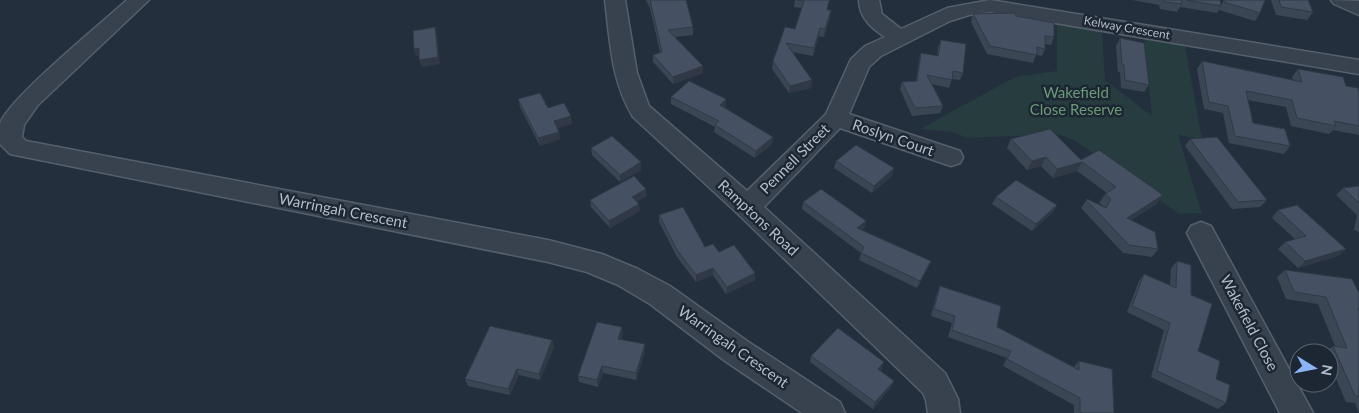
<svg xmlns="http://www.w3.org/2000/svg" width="1359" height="413" font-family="Lato,sans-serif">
<rect width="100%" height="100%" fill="#242f3e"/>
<!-- green -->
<path fill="#263c3f" d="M1057 23 1102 31 1105 80 1152 116 1144 38 1185 46 1202 139 1178 135 1202 214 1189 213 1179 214 1074 140 1058 134 969 138 951 132 920 129 1015 77 1057 71Z"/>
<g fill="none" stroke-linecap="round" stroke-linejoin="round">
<!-- minor casing -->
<g stroke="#565f6c" stroke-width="3">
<path id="minor" d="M127 0H149L38 105 24 125 22 137 26 141 548 240 602 254 638 269 670 286 747 341 840 402 845 413H802L725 361 650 304 618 285 587 272 548 262 10 154 0 144C0 138 0 130 0 124 7 100 104 21 127 0Z
M605 0H625L637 73 649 106 747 191 826 114 851 59 865 46 885 37C871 28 859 17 859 0H879L882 14 901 29 947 8 990 0 1359 60V74L990 12 969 15 950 21 881 56 869 67 849 114 960 151 963 157 960 163 951 166 942 163 840 128 764 207 945 373 958 399 960 413H928L926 400 923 393 738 214 633 117C611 81 610 40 605 0Z
M1331 0 1359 1V15L1334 4Z
M1201 222 1211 226 1313 413H1280L1187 233 1191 226Z"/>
</g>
<!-- minor -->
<use href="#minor" fill="#38414e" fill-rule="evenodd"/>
</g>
<!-- wall -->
<path fill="#3b4654" d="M646 0H686L693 27V35L675 37 703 73 673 84 653 62V55L660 52 650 8Z
M795 0H830L827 10 830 18 824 37 819 36 813 56 792 52 812 80 811 88 789 93 772 69 773 61 795 29 802 8 794 7Z
M1132 0H1220L1221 5 1224 0H1265L1260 13 1255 21 1219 10 1220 7 1217 13 1180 7 1177 12 1160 9 1159 5Z
M1271 0H1308L1313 12 1307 20 1276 15Z
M973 14 1016 16 1054 37 1051 45 1045 44V49L1042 56 1036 55 1033 63 987 54 971 22Z
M1120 38 1149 85 1144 92 1121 88 1120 72H1118L1116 46Z
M941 40 963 73 960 80 952 79 949 88 932 84 943 106 940 113 912 116 900 89 902 82 916 81 919 60 921 53 937 56 938 47Z
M1202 61 1293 80 1292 77 1298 69 1346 86 1359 92V135L1333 130 1329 134 1291 126 1286 107 1248 100 1253 123 1290 146 1284 154 1229 143 1223 113 1204 109 1197 69Z
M671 97 726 106 725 107 772 144 755 158 714 132 715 127 671 104Z
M518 99 548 108 572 124 557 128 559 132 560 139 540 146 520 107Z
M1011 139 1081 160 1157 204 1131 220 1158 249 1152 257 1123 253 1081 208 1087 199 1106 208 1099 203 1105 194 1107 193 1077 171 1053 178 1041 166 1027 170 1007 148Z
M1190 139 1267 200 1260 207 1232 209 1185 146Z
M591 148 641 162V170L620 182 592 155Z
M836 161 894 168 892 176 872 193 834 168Z
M1359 186V232L1354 230 1357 215 1336 195 1343 188Z
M647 196 637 201 640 211 610 228 591 207 590 200Z
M996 197 1057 205 1053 212 1032 231 992 204Z
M803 202 866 221 864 228 862 230 928 268 917 288 859 260 861 253 802 209Z
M1278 210 1346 249 1338 256 1298 268 1278 249 1285 242 1295 239 1272 218Z
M659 215 705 247 719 252 755 280 726 294 713 275 696 282 677 257 659 222Z
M1177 261 1191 295 1198 351 1216 379 1226 403 1218 409 1151 377 1164 330 1127 312 1139 281 1144 274 1170 285 1171 268Z
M1285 270 1359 293V413L1355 403 1346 402 1329 362V353H1325V352L1333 346H1335L1318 304 1286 299 1277 277Z
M940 286 997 327 1074 367 1079 361 1114 413H1074V405L1003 366 1007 358 948 337 952 323 931 316 937 293Z
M623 334 621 339 645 351 636 380 603 373 598 387 579 382 578 376Z
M552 340 554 347 540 380 519 375 510 395 468 386 465 379Z
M811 356 882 368 880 371 894 381 891 387 873 409 810 362Z"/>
<!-- shaded-wall -->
<path fill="#303945" d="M831 10 830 18 824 37 825 29Z
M435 27 437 34 440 64 422 67 419 60Z
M820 28 819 36 813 56 814 48Z
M419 48 421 56H416L414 49Z
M703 66V73L673 84V77Z
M812 80 811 88 789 93 790 86Z
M726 99V106L720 112V105Z
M571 116 572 124 555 129 554 121Z
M559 132 560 139 540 146 538 138Z
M773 137 772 144 755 158 756 151Z
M1046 157 1041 166 1027 170 1032 161Z
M641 162V170L620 182V175Z
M1082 162 1077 171 1053 178 1057 169Z
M894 168 892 176 872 193 874 186Z
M646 189 647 196 633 204 632 197Z
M1163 195 1157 204 1121 226 1127 218Z
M639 204 640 211 610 228 609 221Z
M1057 205 1053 212 1032 231 1036 224Z
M866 221 864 228 855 235 857 228Z
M1346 249 1338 256 1298 268 1305 261Z
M931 261 928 268 917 288 920 281Z
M713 268V275L696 282V275Z
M755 273V280L726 294 727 287Z
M622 327 623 334 619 345 618 339Z
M552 340 554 347 540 380 539 374Z
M645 344V351L636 380V373Z
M884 362 882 368 876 376 878 369Z
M602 366 603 373 598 387 597 380Z
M517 369 519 375 510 395 508 389Z
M894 381 891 387 873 409 875 402Z"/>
<!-- building -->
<path fill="#455162" stroke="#303945" d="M650 0H686L693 27 668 30 703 66 673 77 653 55 662 52Z
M797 0H829L827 10H831L825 29 820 28 814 48 786 43 812 80 790 86 773 61 785 27 795 29 804 1Z
M1164 0H1181L1182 4 1164 2Z
M1186 0H1220L1221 6Z
M1225 0H1265L1260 13 1224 2Z
M1279 0H1308L1313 12 1281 7Z
M1014 13 1016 16 1054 23V37L1045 36V49L1037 47V55L990 46 973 14Z
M435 27 438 57 419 60V48L414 49 413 31Z
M1120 38 1144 43 1149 85 1125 80 1124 65 1122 64Z
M941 40 966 44 963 73 953 71 952 80 927 75 943 106 915 108 902 82 917 81 921 53 938 56Z
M1202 61 1302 82 1298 69 1343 77 1346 86 1358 88 1359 92V126L1334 121 1336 126 1297 118 1292 100 1246 91 1253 123 1285 129 1290 146 1235 136 1228 106 1209 102Z
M689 81 726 99 720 105 773 137 756 151 715 125 719 121 671 97Z
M540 93 548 108 564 103 571 116 554 121 559 132 538 138 518 99Z
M1050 129 1081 160 1099 150 1163 195 1127 218 1155 232 1158 249 1129 245 1086 200 1087 199 1106 208 1111 199 1105 194 1116 187 1082 162 1057 169 1046 157 1032 161 1011 139Z
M612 136 641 162 620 175 591 148Z
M1217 137 1267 200 1238 202 1190 139Z
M856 145 894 168 874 186 836 161Z
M634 176 646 189 632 197 639 204 609 221 590 200Z
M1016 180 1057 205 1036 224 996 197Z
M1359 186V203L1343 188Z
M821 189 866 221 857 228 931 261 920 281 861 253 864 247 803 202Z
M1297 205 1346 249 1305 261 1285 242 1306 236 1278 210Z
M683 207 705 247 713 244 719 252 734 245 755 273 727 287 713 268 696 275 677 250 659 215Z
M1177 261 1191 265V295L1212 304 1198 351 1220 361 1216 379 1230 385 1226 403 1157 371 1170 323 1132 306 1144 274 1176 288Z
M1285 270 1352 279 1359 293V308H1358L1359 311V396H1355L1333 346 1347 348 1326 297 1294 292Z
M940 286 1001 306 997 327 1079 370V361L1112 369 1114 413H1083L1080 412V398L1007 359 1011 351 952 330 955 316 934 309Z
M597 322 622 327 618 339 645 344 636 373 602 366 597 380 578 376Z
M490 326 552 340 539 374 517 369 508 389 465 379Z
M838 328 884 362 878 369 894 381 875 402 811 356Z"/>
<g text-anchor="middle" stroke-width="5" stroke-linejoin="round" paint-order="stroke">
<!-- far-street labels -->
<g font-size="12" fill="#b4bcc9" stroke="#1d2633">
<text transform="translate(1127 28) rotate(10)" y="4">Kelway Crescent</text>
</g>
<!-- park labels -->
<g font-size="15" fill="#6b9a76" stroke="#1d2633">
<text x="1076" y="98">Wakefield<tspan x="1076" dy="17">Close Reserve</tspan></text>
</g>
<!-- street labels -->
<g font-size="15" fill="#b4bcc9" stroke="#1d2633">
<text transform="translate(893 138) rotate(19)" y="5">Roslyn Court</text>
<text transform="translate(795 159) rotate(-45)" y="5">Pennell Street</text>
<text transform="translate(343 211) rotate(11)" y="5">Warringah Crescent</text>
<text transform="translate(758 218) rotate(43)" y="5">Ramptons Road</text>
<text transform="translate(1249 323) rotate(62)" y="5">Wakefield Close</text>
<text transform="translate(733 347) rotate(35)" y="5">Warringah Crescent</text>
</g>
</g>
<!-- north arrow -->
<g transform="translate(1314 368) rotate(100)"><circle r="24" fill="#1d2633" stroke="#59626f"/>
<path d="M0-4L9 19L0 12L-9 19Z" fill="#8ab4f8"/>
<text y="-8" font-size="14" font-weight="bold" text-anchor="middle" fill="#b4bcc9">N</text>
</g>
</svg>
